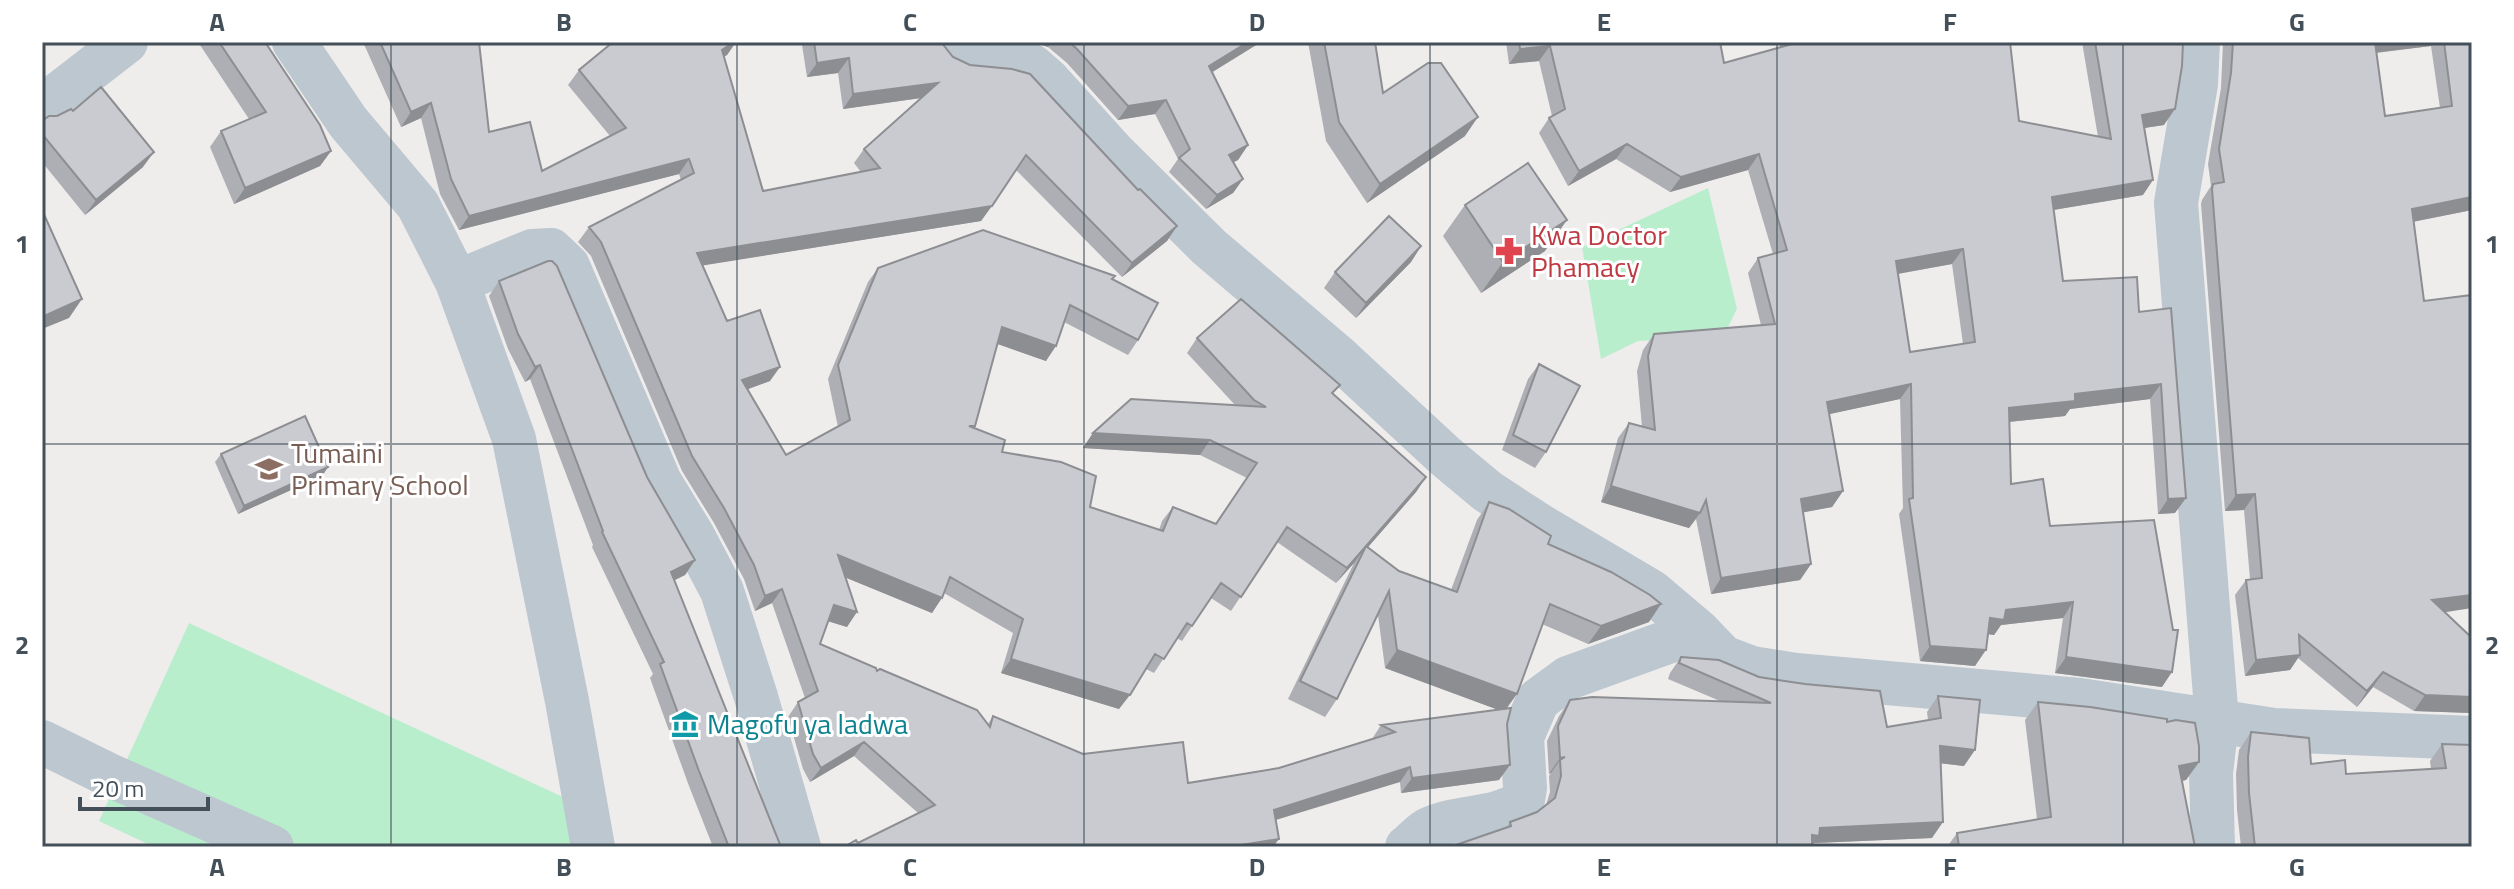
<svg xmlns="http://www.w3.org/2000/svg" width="2514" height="889" font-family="'Titillium Web',sans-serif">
<rect width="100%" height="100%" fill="#efecec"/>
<!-- green -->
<path fill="#b9eecd" d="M1708 188 1737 309 1723 337 1638 341 1601 359 1582 247Z
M189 623 593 811 577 847H154L99 821Z"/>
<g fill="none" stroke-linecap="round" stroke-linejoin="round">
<!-- minor -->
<path stroke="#bcc7cf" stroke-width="44" d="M294 42 348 122 418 205 457 282 514 439 567 701 593 847
M951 42 962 55 1006 59 1032 66 1048 80 1115 154 1209 247 1336 355 1445 456 1487 491 1539 525 1652 592 1698 631 1723 657 1752 668 1796 675 2080 700 2274 730 2472 738
M2198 42 2196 84 2176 203 2217 721 2211 773 2213 847
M42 107 126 42
M457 282 532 251 551 250 568 266 660 482 693 536 722 591 756 697 799 847
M42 742 109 775 272 847
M1407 847C1414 842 1420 834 1427 830 1457 814 1497 822 1523 800L1525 788 1522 737 1538 700 1568 678 1698 631"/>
</g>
<!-- wall -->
<path fill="#adafb4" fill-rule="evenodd" d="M198 42H265L331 151 320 166 234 204 210 147 221 131 249 119Z
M363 42H479L489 132 542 171 610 136 568 85 579 70 613 42H736L727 55 724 57 763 191 861 172 854 163 864 149 921 98 843 109 838 73 807 77 802 45 804 42H941L953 57 1138 190 1177 226 1167 241 1122 277 1016 170 981 221 703 265 727 321 770 381 747 389 786 455 838 427 828 379 868 282 878 268 1113 280 1138 340 1128 355 1064 322 1046 361 998 344 974 428 1002 452 1090 507 1159 530 1162 521 1173 507 1215 524 1247 478 1200 455 1083 448 1093 433 1235 405 1187 353 1197 338 1334 394 1426 477 1416 492 1368 547 1399 571 1451 590 1477 520 1489 502 1548 544 1649 622 1588 644 1542 624 1507 709V724L1499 780 1401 793 1400 782 858 843 918 813 854 756 810 782 803 769 788 717 798 702 805 698 772 603 755 611 744 579 714 523 682 471 591 256 578 242 589 227 681 180 679 174 459 230 440 194 421 118 401 127ZM1277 542 1336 583 1354 563 1288 699 1325 717 1337 699 1378 615 1385 668 1499 710 1381 725 1372 739 1279 768 1188 783 1083 754 993 716 988 724 820 644 828 621 847 627 845 577 932 613 944 593 1013 633 1001 673 1119 709 1146 669 1154 673 1177 638 1182 641 1211 598 1231 611Z
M1034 42H1261L1212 72 1248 145 1238 160 1234 162 1243 179 1233 193 1206 209 1169 172 1178 159 1155 114 1118 120 1067 63 1048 47Z
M1308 42H1375L1383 93 1465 136 1367 203 1326 141Z
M1506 42H1720L1724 63 1780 47 1779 42H2010L2019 121 2098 137 2082 42H2183L2164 125 2144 128 2143 195 2053 210 2063 281 2139 312 2171 308 2175 513 2158 514 2150 399 2070 409 2065 416 2009 422 2011 484 2050 526 2162 687 2055 673 2063 618 2001 625 1994 635 1988 634 1975 666 1920 661 1899 514 1903 508 1900 399 1829 414 1843 491 1832 507 1803 512 1811 564 1800 580 1711 594 1696 519 1689 528 1601 502 1618 438 1629 423 1642 427 1637 371 1643 350 1654 334 1761 325 1748 273 1758 258 1773 254 1748 170 1670 192 1616 159 1568 186 1539 133 1549 118 1552 116 1539 61 1509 64ZM1952 264 1963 344 1910 352 1898 274Z
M2223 42H2472V210L2413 222 2445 612 2472 638V713L2414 711 2373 687 2357 707 2298 658 2290 670 2245 676 2235 595 2246 580 2250 579 2244 510 2225 511 2201 204 2202 200 2211 186 2208 164 2221 88ZM2431 46 2440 108 2385 116 2376 53Z
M73 111 143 167 85 215 42 162V121Z
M1465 205 1545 251 1481 293 1443 236Z
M1421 246 1411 262 1356 318 1324 288 1335 272Z
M499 281 647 477 695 560 685 575 674 580 781 847H713L689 786 650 678 653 674 592 547 593 545 530 379 525 382 508 349 489 296Z
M1539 364 1546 452 1535 468 1502 450 1528 379Z
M221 454 328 467 322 476 238 514 215 462Z
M1681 657 1887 727 1928 720 1927 712 1938 696 1964 766 1941 763 1932 838 1814 843 1812 846 1506 828 1510 822 1537 812 1546 805 1550 792 1549 776 1551 773 1549 774 1547 741 1559 716 1570 700 1720 701 1668 679 1670 673Z
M2038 702 2167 722 2199 762 2186 780 2182 781 2195 847H1947L1957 833 2037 819 2025 720Z
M2251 732 2311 764 2346 774 2431 769 2430 761 2442 744 2472 847H2241L2237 810 2236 774 2239 750Z"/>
<!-- shaded-wall -->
<path fill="#8d8e92" d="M734 42H736L727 55 711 64 722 50Z
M1034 42H1051L1048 47Z
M1248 42H1261L1198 81 1209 66Z
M2373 42H2434L2431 46 2364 54Z
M1550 46 1539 61 1509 64 1520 49Z
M849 58 838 73 807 77 817 63Z
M938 83 928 97 843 109 853 94Z
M1166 100 1155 114 1118 120 1128 106Z
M431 103 421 118 401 127 411 112Z
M2175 109 2164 125 2131 130 2142 115Z
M1478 117 1465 136 1367 203 1380 184Z
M1627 144 1616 159 1568 186 1579 171Z
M1248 145 1238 160 1219 169 1229 155Z
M331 151 320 166 234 204 245 188Z
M154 152 143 167 85 215 96 200Z
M1759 154 1748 170 1670 192 1681 177Z
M689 159 679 174 459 230 469 216Z
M1243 179 1233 193 1206 209 1217 195Z
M2153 180 2143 195 2041 212 2052 197Z
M2472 197V210L2401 224 2412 209Z
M992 206 981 221 687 268 697 253Z
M1567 220 1545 251 1481 293 1503 262Z
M1177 226 1167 241 1122 277 1132 263Z
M1421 246 1411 262 1356 318 1366 303Z
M1963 249 1952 264 1885 276 1896 261Z
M82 299 69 318 42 329V317Z
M1002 327 1056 346 1046 361 992 342Z
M540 365 530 379 525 382 535 367Z
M780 367 770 381 732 395 742 380Z
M1911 384 1900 399 1816 417 1827 402Z
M2161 384 2150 399 2070 409 2065 416 1998 423 2009 408 2075 394Z
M1093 433 1210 440 1200 455 1083 448Z
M328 467 322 476 238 514 244 506Z
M1426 477 1416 492 1362 554 1365 547Z
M1611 486 1700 513 1689 528 1601 502Z
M1843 491 1832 507 1790 515 1801 499Z
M2255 494 2244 510 2225 511 2236 495Z
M2186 498 2175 513 2158 514 2168 499Z
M1364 549 1354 563 1336 583 1347 568Z
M838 555 942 598 932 613 827 570Z
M695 560 685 575 661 587 671 572Z
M1811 564 1800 580 1711 594 1721 578Z
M782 589 772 603 755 611 765 596Z
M2472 595V608L2421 616 2432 600Z
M2073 602 2063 618 2001 625 1994 635 1980 633 1990 618 2006 610Z
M1661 604 1649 622 1588 644 1601 626Z
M834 605 857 612 847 627 824 620Z
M1930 646 1986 650 1975 666 1920 661Z
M1397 650 1517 694 1504 712 1385 668Z
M2300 655 2290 670 2245 676 2256 660Z
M2066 657 2172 672 2162 687 2055 673Z
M1011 659 1130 695 1119 709 1001 673Z
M2383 672 2373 687 2357 707 2367 691Z
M2425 695 2472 697V713L2414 711Z
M864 742 854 756 810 782 821 768Z
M1940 746 1975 750 1964 766 1929 762Z
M1565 757 1560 760 1551 773 1549 774 1560 758Z
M2199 762 2186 780 2166 784 2179 766Z
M1510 765 1499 780 1401 793 1412 778Z
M1410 767 1400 782 1263 824 1274 810Z
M1943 822 1932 838 1814 843 1811 847 1812 835 1820 828Z
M1279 839 1273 847H1229Z"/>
<!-- building -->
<path fill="#c9cbd1" stroke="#8d8e92" stroke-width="2" fill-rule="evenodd" d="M219 42H265L320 125 331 151 245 188 221 131 266 112Z
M380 42H479L489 132 530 122 542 171 626 128 579 70 613 42H734L722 50 763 191 880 168 864 149 938 83 853 94 849 58 817 63 814 42H941L953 57 970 65 1012 69 1030 74 1138 190 1140 189 1177 226 1132 263 1026 155 992 206 697 253 727 321 760 310 780 367 742 380 786 455 850 420 838 365 878 268 983 230 1115 276 1112 279 1158 303 1138 340 1070 305 1056 346 1002 327 975 426H969L1005 440 1002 452 1061 462 1096 476 1090 507 1163 531 1173 507 1216 524 1257 463 1210 440 1093 433 1131 399 1266 407 1254 400 1197 338 1241 299 1340 385 1332 393 1426 477 1347 568 1287 527 1241 597 1221 583 1192 626 1187 623 1164 659 1155 654 1130 695 1011 659 1023 619 950 577 942 598 838 555 857 612 834 605 820 644 876 668 877 671 880 669 977 710 990 727 993 716 1083 754 1183 742 1188 783 1279 768 1395 732 1381 725 1511 708 1507 724 1510 765 1412 778 1410 767 1274 810 1279 839 1229 847H844L856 840 858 843 935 805 864 742 821 768 813 754 798 702 818 691 782 589 765 596 754 565 724 508 692 456 601 242 589 227 694 173 689 159 469 216 451 179 431 103 411 112Z
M1069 42H1248L1209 66 1248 145 1229 155 1243 179 1217 195 1179 158 1190 149 1166 100 1128 106 1077 49Z
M1324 42H1375L1383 93 1428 63H1441L1478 117 1380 184 1339 122Z
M1519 42H1720L1724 63 1792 44V42H2010L2019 121 2111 139 2095 42H2183L2182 66 2175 109 2142 115 2153 180 2052 197 2063 281 2137 277 2139 312 2171 308 2186 498 2168 499 2161 384 2075 394V401L2009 408 2011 484 2043 479 2050 526 2154 520 2173 630H2178L2172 672 2066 657 2073 602 2006 610 2004 620 1990 618 1986 650 1930 646 1909 499 1913 498 1911 384 1827 402 1843 491 1801 499 1811 564 1721 578 1706 500 1700 513 1611 486 1629 423 1655 430 1648 356 1654 334 1775 324 1758 258 1787 250 1759 154 1681 177 1627 144 1579 171 1549 118 1565 109 1550 46 1520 49ZM1963 249 1975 342 1910 352 1896 261Z
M2233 42H2375L2385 116 2452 106 2444 42H2472V197L2412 209 2424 301 2472 295V595L2432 600 2472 638V668L2470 671 2472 672V697L2425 695 2383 672 2367 691 2299 635 2300 655 2256 660 2246 580 2262 578 2255 494 2236 495 2212 189 2213 184 2224 182 2219 149 2231 73Z
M101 87 154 152 96 200 42 134V121L49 116H57L71 109 73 111Z
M1528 163 1567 220 1503 262 1465 205Z
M42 210 82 299 42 317Z
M1389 216 1421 246 1366 303 1335 272Z
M548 261H552L557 266 647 477 695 560 671 572 781 847H729L699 771 660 664 664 662 602 532 603 531 540 365 535 367 518 334 499 281Z
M1539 364 1580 386 1546 452 1513 435Z
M305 416 328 467 244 506 221 454Z
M1489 502 1509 509 1551 536 1548 544 1611 572 1650 595 1661 604 1601 626 1550 604 1517 694 1397 650 1389 591 1337 699 1300 681 1366 546 1399 571 1457 592Z
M1681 657 1719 660 1759 677 1805 684 1880 691 1887 727 1941 718 1938 696 1980 700 1975 750 1940 746 1943 822 1820 828 1819 836 1812 835V847H1450L1511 826 1510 822 1537 812 1555 798 1561 776 1560 760 1565 757 1560 758 1558 726 1570 700 1592 697 1771 703 1679 663Z
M2038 702 2090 707 2167 719V722L2176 720 2195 723 2199 746V762L2179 766 2195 847H1959L1957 833 2051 817Z
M2251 732 2309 738 2311 764 2345 760 2346 774 2446 768 2442 744 2472 745V847H2255L2249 793 2248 757Z"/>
<!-- grid -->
<path fill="none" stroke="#445059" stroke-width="2" stroke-opacity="0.55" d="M391 42V847M737 42V847M1084 42V847M1430 42V847M1777 42V847M2123 42V847M42 444H2472"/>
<!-- icons -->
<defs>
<g id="pharmacy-bare" transform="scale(2.16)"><path d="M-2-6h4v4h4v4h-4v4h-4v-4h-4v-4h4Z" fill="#e0444e" stroke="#fff" stroke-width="2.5" paint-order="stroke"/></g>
<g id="school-bare" transform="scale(2.16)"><path d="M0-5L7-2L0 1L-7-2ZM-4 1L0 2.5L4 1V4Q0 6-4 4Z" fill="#8d6e63" stroke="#fff" stroke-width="2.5" paint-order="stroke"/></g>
<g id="museum-bare" transform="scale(2.16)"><path d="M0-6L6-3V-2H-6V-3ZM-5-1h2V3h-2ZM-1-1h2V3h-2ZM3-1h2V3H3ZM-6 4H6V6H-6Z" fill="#0f9aa8" stroke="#fff" stroke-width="2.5" paint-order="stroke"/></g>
</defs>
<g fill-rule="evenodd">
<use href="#pharmacy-bare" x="1509" y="251"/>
<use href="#school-bare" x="269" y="469"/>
<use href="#museum-bare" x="685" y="724"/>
</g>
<g text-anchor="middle" stroke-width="6" stroke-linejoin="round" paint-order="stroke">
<!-- health labels -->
<g font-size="28" fill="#be3a42" stroke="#fff" text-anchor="start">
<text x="1531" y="245">Kwa Doctor<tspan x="1531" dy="32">Phamacy</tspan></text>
</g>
<!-- education labels -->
<g font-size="28" fill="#785e54" stroke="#fff" text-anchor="start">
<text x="291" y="463">Tumaini<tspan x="291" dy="32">Primary School</tspan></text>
</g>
<!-- culture labels -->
<g font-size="28" fill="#0d838f" stroke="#fff" text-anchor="start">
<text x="707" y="734">Magofu ya ladwa</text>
</g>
</g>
<!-- border -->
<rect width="2514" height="889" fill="none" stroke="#ffffff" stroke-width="88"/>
<!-- scale -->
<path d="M80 797v12h128v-12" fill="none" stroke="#445059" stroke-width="4"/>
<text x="92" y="797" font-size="24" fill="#445059" stroke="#ffffff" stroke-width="6" paint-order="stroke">20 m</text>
<rect x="44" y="44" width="2426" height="801" fill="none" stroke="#445059" stroke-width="3"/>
<g font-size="26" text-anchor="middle" font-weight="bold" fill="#445059">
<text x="217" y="31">A</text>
<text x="564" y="31">B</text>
<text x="910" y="31">C</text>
<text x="1257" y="31">D</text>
<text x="1604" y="31">E</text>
<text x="1950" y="31">F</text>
<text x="2297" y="31">G</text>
<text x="22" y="253">1</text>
<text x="2492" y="253">1</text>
<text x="22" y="654">2</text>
<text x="2492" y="654">2</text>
<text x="217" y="876">A</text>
<text x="564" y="876">B</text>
<text x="910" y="876">C</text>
<text x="1257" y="876">D</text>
<text x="1604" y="876">E</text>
<text x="1950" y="876">F</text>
<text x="2297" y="876">G</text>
</g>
</svg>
